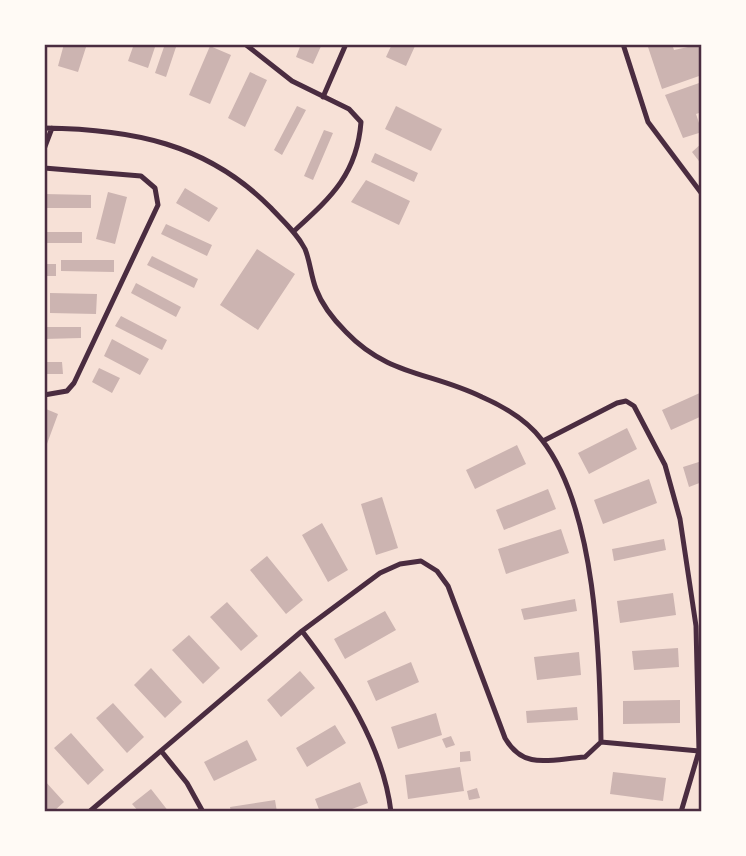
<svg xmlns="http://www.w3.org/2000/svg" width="746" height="856" font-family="Manrope,sans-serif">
<rect width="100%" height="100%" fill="#f7e1d7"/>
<!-- building -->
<path fill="#ccb4b1" d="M64 44H87L78 72 58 66Z
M134 44H156L148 68 128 61Z
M165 44H177L166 77 155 73Z
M301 44H322L313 64 296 57Z
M392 44 415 46 406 66 386 57Z
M656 44H672L674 50 702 44V75L662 89 648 47Z
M210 46 231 55 210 104 189 95Z
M250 72 267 80 245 127 228 118Z
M702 82V112L696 114 702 132 683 138 665 95Z
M297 106 306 110 282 155 274 150Z
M396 106 442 129 431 151 385 129Z
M324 130 333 133 313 180 304 176Z
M702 143V165L692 152Z
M375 153 418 173 414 182 371 162Z
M366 180 410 201 399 225 351 202Z
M185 188 218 208 209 222 176 203Z
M108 192 127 197 115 244 96 239Z
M44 194 91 195V208H44Z
M166 224 212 245 207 256 161 234Z
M44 232H82V243H44Z
M257 249 295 274 258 330 220 305Z
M152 256 198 279 194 288 147 265Z
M61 260H114V272L61 271Z
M44 264H56V276H44Z
M136 283 181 307 176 317 131 293Z
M50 293 97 294 96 314 50 313Z
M121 316 167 340 162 350 115 326Z
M44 327H81V338L44 339Z
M112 339 149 359 140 375 104 356Z
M44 362H62L63 374H44Z
M99 368 120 378 112 393 92 382Z
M702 392V416L671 430 662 410Z
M46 409 58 414 44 452V415Z
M627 428 637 449 589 474 578 453Z
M517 445 526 464 475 489 466 470Z
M702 461V482L689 487 683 467Z
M649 479 657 503 603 524 594 500Z
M548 489 556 509 504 530 496 510Z
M382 497 398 548 376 555 361 504Z
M322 523 348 570 328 582 302 535Z
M561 529 569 553 506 574 498 549Z
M664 539 666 550 614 561 612 549Z
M267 556 303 600 286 614 250 570Z
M673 593 676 615 620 623 617 601Z
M575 599 577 611 524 620 521 609Z
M227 602 258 636 241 651 210 617Z
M385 611 396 630 345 659 334 639Z
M189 635 220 668 203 684 172 650Z
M678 648 679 667 634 670 632 651Z
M579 652 581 675 537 680 534 657Z
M411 662 419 682 376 701 367 681Z
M151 668 182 702 165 718 134 685Z
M300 671 315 688 281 717 267 700Z
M680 700V723L623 724V701Z
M113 703 144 737 127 753 96 718Z
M577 707 578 720 527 723 526 711Z
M436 713 442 735 398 749 391 727Z
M335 725 346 743 307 767 296 748Z
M71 733 104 770 88 785 54 748Z
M451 736 455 745 446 748 442 739Z
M247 740 257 760 214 781 204 762Z
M470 751 471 761 460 762V752Z
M460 767 464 791 408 799 405 775Z
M613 772 666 778 663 801 610 794Z
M44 780 64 802 53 812H44Z
M360 782 368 803 344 812H320L315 799Z
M477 788 480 798 469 800 467 791Z
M151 789 169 812H139L132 804Z
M275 800 277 812H231L230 807Z"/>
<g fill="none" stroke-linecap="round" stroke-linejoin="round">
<!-- service -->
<path stroke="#4a2c40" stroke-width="5" d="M245 44 292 81 349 109 361 122C357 175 330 198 294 231
M623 44 648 122 702 194
M323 97 346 44
M44 128C131 129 207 143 271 208 283 221 297 233 305 249 310 261 311 276 316 289 322 305 334 320 346 332 388 376 431 372 482 397 505 407 527 420 542 440 596 509 600 656 601 742L585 757C551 759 524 771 505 738L448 586 437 571 421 561 400 564 380 573 302 631 89 812
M44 149 52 128
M44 168 141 176 155 188 158 205 74 383 67 391 44 395
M543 441 617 403 626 401 634 406 665 465 680 519 696 626 699 751 681 812
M302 631C342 683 383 745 391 812
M601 742 699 751
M162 752 187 783 203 812"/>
</g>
<!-- border -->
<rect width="746" height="856" fill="none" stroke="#fffaf5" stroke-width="91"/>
<rect x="46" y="46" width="654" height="764" fill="none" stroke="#4a2c40" stroke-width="2.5"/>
</svg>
